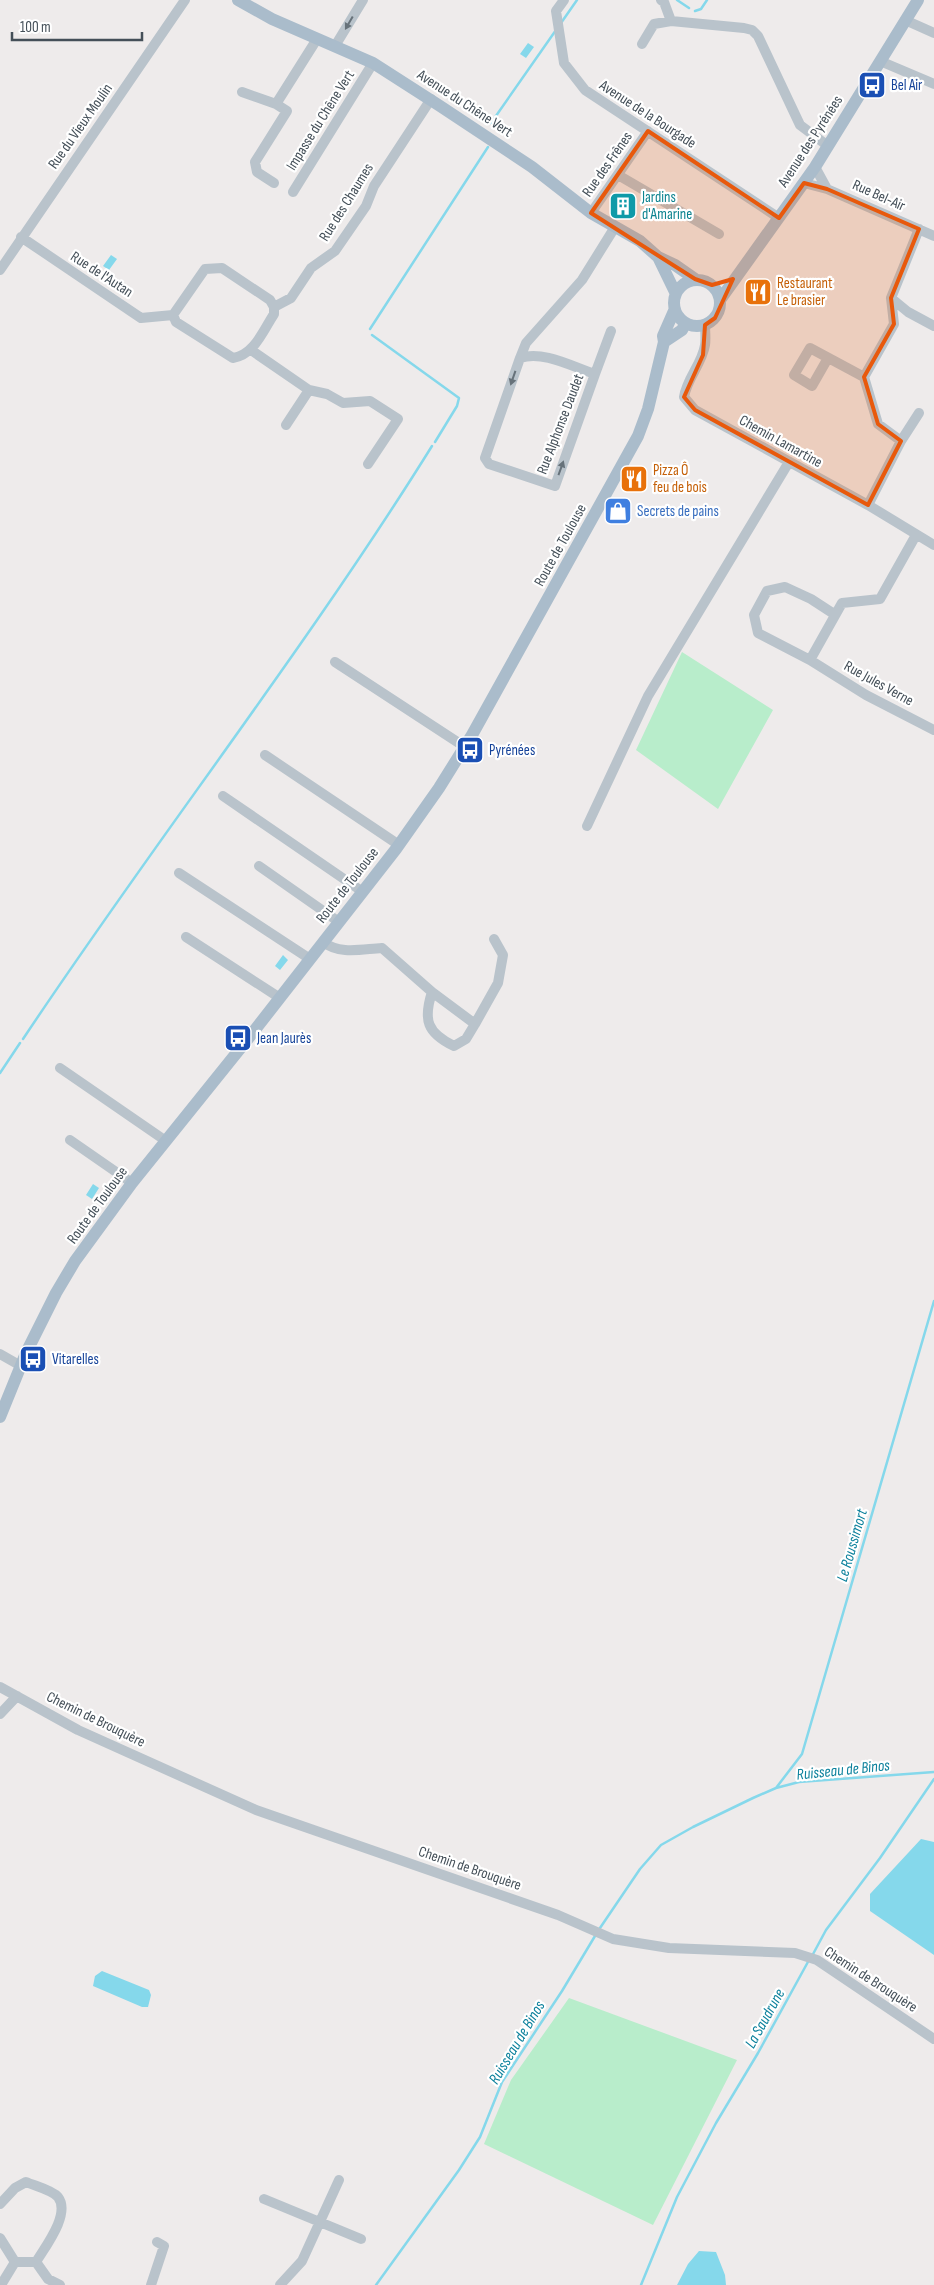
<svg xmlns="http://www.w3.org/2000/svg" width="934" height="2285" font-family="'Sofia Sans Condensed',sans-serif">
<rect width="100%" height="100%" fill="#eeebeb"/>
<!-- green -->
<path fill="#b8edcb" d="M682 652 773 710 718 809 636 750Z
M569 1998 737 2060 653 2225 484 2144 511 2080Z"/>
<!-- water -->
<path fill="#85d8eb" d="M528 43 534 47 526 58 520 54Z
M111 255 117 259 109 270 103 266Z
M283 955 288 960 280 970 275 966Z
M93 1184 99 1188 92 1199 86 1195Z
M921 1839 934 1842V1955L870 1911V1894Z
M102 1971 149 1990 151 1995 148 2007H142L93 1986 95 1976Z
M699 2251 716 2252 725 2275 726 2285H677L688 2264Z"/>
<g fill="none" stroke-linecap="round" stroke-linejoin="round">
<!-- stream -->
<path stroke="#85d8eb" stroke-width="2.5" d="M677 0 689 8
M695 11 701 9 707 0
M561 23 577 0
M491 123 556 30
M370 329 488 147
M372 335 459 398 457 406 435 442
M23 1039C156 839 305 650 432 446
M0 1073 20 1043
M776 1788 802 1754 934 1301
M600 1928 640 1869 661 1845 693 1827 753 1798 776 1788 799 1782 934 1772
M812 1956 826 1930 880 1858 934 1779
M376 2285 459 2170 480 2137 502 2082 562 1991 595 1936
M641 2285 677 2197 716 2123 758 2053 809 1960"/>
<!-- minor -->
<path stroke="#b9c3cb" stroke-width="10" d="M564 0 556 11 564 63 585 90 779 218
M661 0 664 2 671 21 744 28 752 30 758 36 800 125 828 146
M905 20 934 33
M642 44 654 24 671 21
M335 46 363 0
M880 61 934 84
M242 92 276 104 287 111 255 162 257 172 274 183
M276 104 317 39
M815 167 827 189
M618 175 719 234
M804 183 827 189 934 236
M293 192 373 63
M591 213 648 131
M919 229 891 298 908 312 934 326
M21 237 141 318 173 315
M222 268 270 300 274 307V314C263 331 254 355 233 358L176 322 173 315 205 269Z
M0 270 185 0
M274 307 291 298 311 268 335 251 366 206 374 186 431 99
M705 325C705 331 706 339 705 345 702 364 687 378 684 397L695 410 868 505 934 545
M251 350 309 390 327 394 343 403 370 401 398 419 368 464
M520 358C543 350 573 367 595 374L555 486 489 464 485 458 520 358 526 343 582 280 615 227
M828 358 812 386 794 375 810 348 864 377
M595 374 611 331
M286 425 309 390
M901 441 919 413
M868 505 901 441 878 424 864 377 894 324 891 298
M834 614 811 599 785 587 767 591 754 615 758 633 810 660 866 695 934 730
M810 660 842 603 880 599 916 535
M335 662 465 747
M265 755 399 845
M223 796 363 892
M587 826 648 696 789 462
M259 866 339 922
M179 873 310 959
M186 937 280 998
M323 942C340 955 362 949 382 948L432 992 475 1024 498 983 503 955 494 939
M432 992C423 1020 427 1033 454 1046L466 1039 475 1024
M60 1068 166 1141
M70 1140 132 1183
M0 1354 21 1366
M0 1687 78 1730 256 1810 558 1915 613 1939 669 1948 795 1953 817 1960 934 2039
M0 1714 17 1696
M264 2199 361 2239
M0 2204 15 2188 26 2182C35 2186 52 2190 58 2197 71 2214 45 2247 36 2262
M0 2238 15 2262H36L48 2279 60 2285
M1 2285 15 2262
M151 2285 164 2246 157 2242
M280 2285 302 2261 339 2180"/>
<!-- major -->
<path stroke="#aabccb" stroke-width="12" d="M238 0 272 19 373 63 440 106 532 167 591 213 640 241 658 257 675 292
M658 257 675 265 695 279
M674 303a23 23 0 1 1 46 0a23 23 0 1 1-46 0Z
M720 300 815 167 918 0
M664 342 682 330 685 324
M0 1417 26 1353 56 1293 75 1261 132 1183 247 1040 396 849 439 788 472 735 638 436 648 409 664 342 663 336 674 311"/>
</g>
<!-- one-way arrows -->
<defs><path id="oneway-solid" d="M-6-.8H1V-3.2L6.5 0L1 3.2V.8H-6Z" transform="scale(1.25)"/></defs>
<g fill="#67727a">
<use href="#oneway-solid" transform="translate(349 23) rotate(120)"/>
<use href="#oneway-solid" transform="translate(513 378) rotate(109)"/>
<use href="#oneway-solid" transform="translate(561 468) rotate(-70)"/>
</g>
<!-- marked area -->
<path fill="#e8590c" fill-opacity="0.2" stroke="#e8590c" stroke-width="4" stroke-linejoin="round" d="M648 131 779 218 804 183 827 189 919 229 891 298 894 324 864 377 878 424 901 441 868 505 695 410 684 397 703 355 705 325 715 318 733 279 712 285 695 279 591 213Z"/>
<!-- icons -->
<defs>
<g id="bus-square" transform="scale(1.4375)"><rect x="-9" y="-9" width="18" height="18" rx="4" fill="#1a4fb4" stroke="#fff"/><path d="M-5-6H5V4H4V6H2V4H-2V6H-4V4H-5ZM-3.5-4V0h7V-4ZM-3.5 1.2v1.5H-2V1.2ZM2 1.2v1.5H3.5V1.2Z" fill="#fff"/></g>
<g id="building-square" transform="scale(1.4375)"><rect x="-9" y="-9" width="18" height="18" rx="4" fill="#0f9aa8" stroke="#fff"/><path d="M-4-6H4V6H1V3H-1V6H-4ZM-2.5-4.3h1.7v1.8h-1.7ZM.8-4.3h1.7v1.8H.8ZM-2.5-1h1.7V.8h-1.7ZM.8-1h1.7V.8H.8Z" fill="#fff"/></g>
<g id="restaurant-square" transform="scale(1.4375)"><rect x="-9" y="-9" width="18" height="18" rx="4" fill="#e8710a" stroke="#fff"/><path d="M-5-6h1v4h1v-4h1v4h1v-4h1v5L-1.5 .5V6h-2V.5L-5-1ZM5-6V6H3V1.5H1.5Q1.5-4 5-6Z" fill="#fff"/></g>
<g id="shop-square" transform="scale(1.4375)"><rect x="-9" y="-9" width="18" height="18" rx="4" fill="#3f7fe0" stroke="#fff"/><path d="M-5-2.5h2.3a2.7 3.5 0 0 1 5.4 0H5L5.5 6h-11ZM-1.5-2.5h3a1.5 2.3 0 0 0-3 0Z" fill="#fff"/></g>
</defs>
<g fill-rule="evenodd">
<use href="#bus-square" x="872" y="85"/>
<use href="#building-square" x="623" y="206"/>
<use href="#restaurant-square" x="758" y="292"/>
<use href="#restaurant-square" x="634" y="479"/>
<use href="#shop-square" x="618" y="511"/>
<use href="#bus-square" x="470" y="750"/>
<use href="#bus-square" x="238" y="1038"/>
<use href="#bus-square" x="33" y="1359"/>
</g>
<g text-anchor="middle" stroke-width="4.5" stroke-linejoin="round" paint-order="stroke">
<!-- transit labels -->
<g font-size="15" fill="#164399" stroke="#fff" text-anchor="start">
<text x="891" y="90">Bel Air</text>
<text x="489" y="755">Pyrénées</text>
<text x="257" y="1043">Jean Jaurès</text>
<text x="52" y="1364">Vitarelles</text>
</g>
<!-- street labels -->
<g font-size="15" fill="#444f58" stroke="#fff">
<text transform="translate(465 103) rotate(33)" y="5">Avenue du Chêne Vert</text>
<text transform="translate(648 114) rotate(33)" y="5">Avenue de la Bourgade</text>
<text transform="translate(320 120) rotate(-58)" y="5">Impasse du Chêne Vert</text>
<text transform="translate(80 126) rotate(-55)" y="5">Rue du Vieux Moulin</text>
<text transform="translate(810 141) rotate(-57)" y="5">Avenue des Pyrénées</text>
<text transform="translate(607 164) rotate(-55)" y="5">Rue des Frênes</text>
<text transform="translate(879 195) rotate(24)" y="5">Rue Bel-Air</text>
<text transform="translate(346 202) rotate(-58)" y="5">Rue des Chaumes</text>
<text transform="translate(102 274) rotate(33)" y="5">Rue de l'Autan</text>
<text transform="translate(560 424) rotate(-69)" y="5">Rue Alphonse Daudet</text>
<text transform="translate(781 441) rotate(29)" y="5">Chemin Lamartine</text>
<text transform="translate(560 545) rotate(-61)" y="5">Route de Toulouse</text>
<text transform="translate(879 683) rotate(29)" y="5">Rue Jules Verne</text>
<text transform="translate(347 885) rotate(-52)" y="5">Route de Toulouse</text>
<text transform="translate(97 1205) rotate(-54)" y="5">Route de Toulouse</text>
<text transform="translate(96 1719) rotate(26)" y="5">Chemin de Brouquère</text>
<text transform="translate(470 1868) rotate(19)" y="5">Chemin de Brouquère</text>
<text transform="translate(871 1979) rotate(33)" y="5">Chemin de Brouquère</text>
</g>
<!-- culture labels -->
<g font-size="15" fill="#0d838f" stroke="#fff" text-anchor="start">
<text x="642" y="202">Jardins<tspan x="642" dy="17">d'Amarine</tspan></text>
</g>
<!-- food labels -->
<g font-size="15" fill="#c56008" stroke="#fff" text-anchor="start">
<text x="777" y="288">Restaurant<tspan x="777" dy="17">Le brasier</tspan></text>
<text x="653" y="475">Pizza Ô<tspan x="653" dy="17">feu de bois</tspan></text>
</g>
<!-- shop labels -->
<g font-size="15" fill="#366cbe" stroke="#fff" text-anchor="start">
<text x="637" y="516">Secrets de pains</text>
</g>
<!-- water labels -->
<g font-size="16" font-style="italic" fill="#0c819c" stroke="#fff">
<text transform="translate(851 1545) rotate(-74)" y="6">Le Roussimort</text>
<text transform="translate(843 1769) rotate(-6)" y="6">Ruisseau de Binos</text>
<text transform="translate(764 2018) rotate(-61)" y="6">La Saudrune</text>
<text transform="translate(516 2042) rotate(-59)" y="6">Ruisseau de Binos</text>
</g>
</g>
<!-- scale -->
<path d="M12 32v8h130v-8" fill="none" stroke="#444f58" stroke-width="2.5"/>
<text x="20" y="32" font-size="15" fill="#444f58" stroke="#ffffff" stroke-width="4" paint-order="stroke">100 m</text>
</svg>
